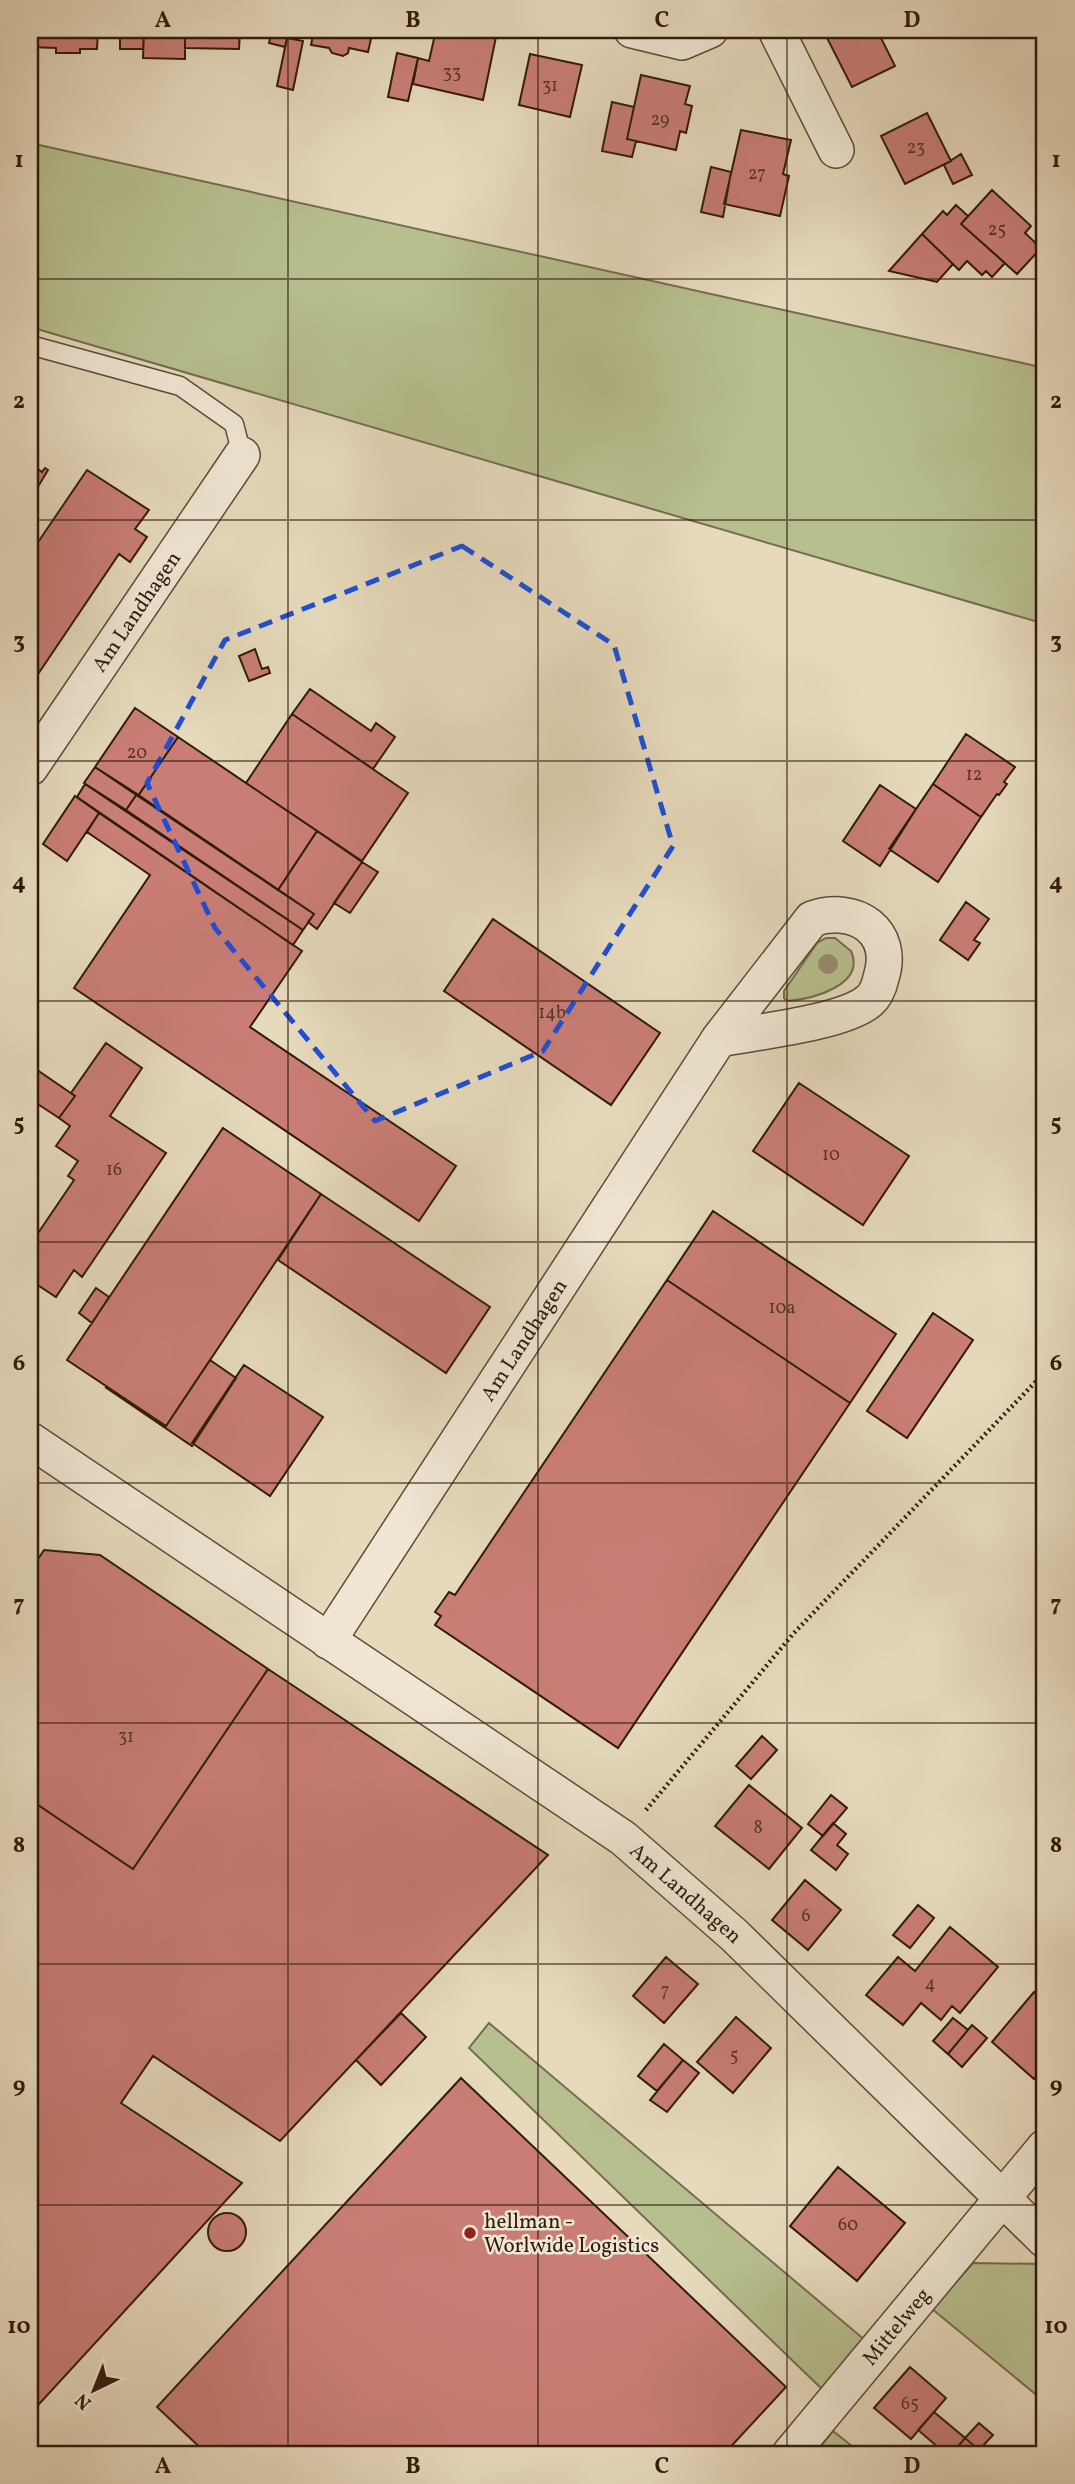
<svg xmlns="http://www.w3.org/2000/svg" width="1075" height="2484" font-family="Vollkorn,serif">
<rect width="100%" height="100%" fill="#e6d9bc"/>
<filter id="stains"><feTurbulence type="fractalNoise" baseFrequency=".00286" numOctaves="4"/><feColorMatrix values="0 0 0 0 .2 0 0 0 0 .09 0 0 0 0 .02 0 0 0 .5 -.17"/></filter>
<radialGradient id="worn" r=".72"><stop offset=".6" stop-color="#630" stop-opacity="0"/><stop offset="1" stop-color="#630" stop-opacity=".3"/></radialGradient>
<!-- green -->
<path fill="#b7bf8f" stroke="#746d4e" stroke-width="2" d="M30 143 1045 368V624L30 327Z
M826 938H835L851 951C866 985 813 999 787 1001L784 998V991L817 943Z
M489 2023 866 2341 824 2391 469 2048Z
M973 2263 1043 2264 1045 2266V2402L932 2309Z
M833 2431 862 2454H814Z"/>
<!-- building -->
<path fill="#c97d76" stroke="#301b0c" stroke-width="2" d="M30 30H98L97 49H80V53H56V48L30 47Z
M120 30H144L143 49H120Z
M144 30H185V59L143 58Z
M185 30H240L239 49 185 48Z
M272 30H289L285 47 269 43Z
M314 30H373L368 52 349 48 348 53 343 56 332 53 329 48 311 45Z
M436 30H462L496 37 483 100 413 84 418 58 429 61Z
M833 30H877L895 66 852 87 825 34Z
M287 38 303 41 293 90 277 86Z
M397 53 418 58 408 101 388 97Z
M530 54 582 65 570 117 519 105Z
M641 75 690 86 685 104 692 106 686 133 680 131 676 150 627 139Z
M612 102 634 107 627 139 636 141 632 157 602 151Z
M927 113 951 161 905 184 881 136Z
M741 130 791 140 783 174 789 176 780 216 724 204Z
M961 154 972 175 953 184 944 165Z
M711 167 731 172 723 217 701 212Z
M992 190 1031 226 1025 233 1041 248 1017 274 961 224Z
M956 205 968 216 961 224 1005 263 992 277 986 271 982 275 967 261 959 270 922 234 943 211 947 215Z
M922 234 953 264 937 282 889 271Z
M30 463 42 472 45 468 48 470 30 500Z
M87 470 149 510 135 529 147 537 130 562 119 554 30 686V554Z
M255 649 262 669 268 667 270 673 249 681 239 656Z
M310 689 371 731 376 723 395 737 373 769 292 714Z
M135 708 178 737 138 796 95 767Z
M292 714 408 793 362 861 246 783Z
M966 734 1015 767 1004 782 1007 784 999 795 997 794 981 817 933 784Z
M178 737 317 831 278 890 138 796Z
M95 767 137 794 126 810 84 783Z
M85 784 303 930 293 945 77 797Z
M933 784 981 817 938 882 889 849Z
M880 785 916 809 880 866 843 841Z
M137 794 314 914 303 930 126 810Z
M75 796 99 813 67 861 43 844Z
M99 813 302 951 250 1027 456 1166 419 1221 74 988 150 875 87 832Z
M317 831 362 862 317 929 308 922 314 914 278 890Z
M362 862 378 872 350 913 334 903Z
M966 902 989 919 974 940 980 943 968 960 940 940Z
M493 919 660 1033 611 1105 444 991Z
M106 1043 142 1068 110 1116 166 1153 82 1277 74 1270 56 1297 30 1280V1240L32 1242 74 1180 68 1176 78 1161 56 1146 70 1126 59 1118 75 1096 71 1093Z
M30 1065 75 1096 59 1118 30 1099Z
M799 1083 909 1156 863 1225 753 1151Z
M223 1128 321 1194 166 1426 67 1360Z
M321 1194 490 1307 446 1373 278 1260Z
M713 1211 896 1334 850 1403 667 1280Z
M667 1280 850 1403 618 1748 435 1625 441 1616 435 1612 449 1592 455 1595Z
M96 1288 109 1297 92 1323 79 1313Z
M933 1313 973 1340 907 1438 867 1411Z
M210 1360 236 1378 192 1446 105 1387 166 1426Z
M244 1365 323 1417 270 1496 192 1443Z
M44 1550 100 1555 268 1669 133 1869 35 1803 30 1811V1571Z
M268 1669 548 1855 280 2141 153 2056 121 2103 242 2183 30 2414V1811L35 1803 133 1869Z
M762 1736 777 1750 751 1779 736 1766Z
M749 1785 802 1828 769 1869 715 1826Z
M831 1795 847 1808 823 1836 808 1824Z
M833 1823 846 1834 837 1845 848 1854 836 1870 811 1850Z
M805 1880 841 1910 808 1950 772 1920Z
M918 1905 934 1918 910 1948 893 1935Z
M950 1927 998 1967 960 2013 952 2006 941 2020 921 2003 903 2025 866 1995 898 1957 915 1971Z
M666 1957 698 1984 664 2023 633 1996Z
M1034 1992 1045 2002V2066L1034 2079 992 2042Z
M401 2013 426 2037 381 2085 356 2060Z
M736 2017 771 2048 733 2093 697 2062Z
M953 2018 968 2030 948 2054 933 2041Z
M972 2025 987 2038 962 2067 948 2054Z
M664 2044 683 2060 657 2091 638 2076Z
M683 2060 699 2073 667 2112 650 2100Z
M461 2078 786 2387 724 2454H207L157 2407Z
M838 2167 905 2223 857 2281 790 2226Z
M208 2232a19 19 0 1 1 38 0a19 19 0 1 1-38 0Z
M910 2367 946 2398 911 2439 874 2408Z
M934 2412 965 2438 952 2454H946L918 2430Z
M979 2423 993 2435 979 2450 965 2438Z
M965 2438 979 2450 975 2454H952Z"/>
<g fill="none" stroke-linecap="round" stroke-linejoin="round">
<!-- lane casing -->
<g stroke="#5e4a38" stroke-width="21">
<path id="lane" d="M30 345 180 386 234 424 242 455"/>
</g>
<!-- street casing -->
<g stroke="#5e4a38" stroke-width="38">
<g id="street">
<path d="M632 30 682 42 710 30"/>
<path d="M776 30 836 150"/>
<path id="s1" d="M30 768 242 455"/>
<path id="s2" d="M30 1440 623 1838 734 1935 1045 2240"/>
<path id="s3" d="M328 1641 719 1039 812 919C855 904 896 931 881 978 879 987 876 995 869 1001 843 1023 755 1032 719 1039"/>
<path id="s4" d="M790 2454 1045 2147"/>
</g>
</g>
<!-- path -->
<path stroke="#301b0c" stroke-width="4.5" stroke-dasharray="2 3.5" stroke-linecap="butt" d="M646 1810 793 1634 1045 1372"/>
<!-- lane -->
<use href="#lane" stroke="#efe6d3" stroke-width="18"/>
<!-- street -->
<use href="#street" stroke="#efe6d3" stroke-width="35"/>
</g>
<!-- trees -->
<circle fill="#988b71" cx="828" cy="964" r="10"/>
<!-- marked area -->
<path fill="none" stroke="#1d4ed8" stroke-width="5" stroke-dasharray="14 9" stroke-linejoin="round" d="M462 546 614 645 673 846 543 1051 375 1121 215 928 147 783 225 640Z"/>
<!-- grid -->
<path fill="none" stroke="#301b0c" stroke-width="2" stroke-opacity="0.55" d="M288 30V2454M538 30V2454M787 30V2454M30 279H1045M30 520H1045M30 761H1045M30 1001H1045M30 1242H1045M30 1483H1045M30 1723H1045M30 1964H1045M30 2205H1045"/>
<!-- markers -->
<circle fill="#8f2418" stroke="#efe6d3" stroke-width="2.5" cx="470" cy="2233" r="7"/>
<g text-anchor="middle" stroke-width="5" stroke-linejoin="round" paint-order="stroke">
<!-- number labels -->
<g font-size="18" fill="#563426">
<text x="452" y="78">33</text>
<text x="550" y="91">31</text>
<text x="660" y="125">29</text>
<text x="916" y="153">23</text>
<text x="757" y="179">27</text>
<text x="997" y="235">25</text>
<text x="137" y="758">20</text>
<text x="974" y="780">12</text>
<text x="552" y="1018">14b</text>
<text x="831" y="1160">10</text>
<text x="114" y="1175">16</text>
<text x="782" y="1313">10a</text>
<text x="126" y="1742">31</text>
<text x="758" y="1833">8</text>
<text x="806" y="1921">6</text>
<text x="930" y="1989">4</text>
<text x="665" y="1996">7</text>
<text x="734" y="2061">5</text>
<text x="848" y="2230">60</text>
<text x="910" y="2409">65</text>
</g>
<!-- street labels -->
<g font-size="21" fill="#301b0c" stroke="#efe6d3">
<text dy="7" stroke="none"><textPath href="#s1" startOffset="189">Am Landhagen</textPath></text>
<text dy="7" stroke="none"><textPath href="#s3" startOffset="359">Am Landhagen</textPath></text>
<text dy="7" stroke="none"><textPath href="#s2" startOffset="798">Am Landhagen</textPath></text>
<text dy="7" stroke="none"><textPath href="#s4" startOffset="166">Mittelweg</textPath></text>
</g>
<!-- poi labels -->
<g font-size="21" fill="#301b0c" stroke="#efe6d3" text-anchor="start">
<text x="484" y="2228">hellman -<tspan x="484" dy="24">Worlwide Logistics</tspan></text>
</g>
</g>
<!-- margin -->
<rect width="1075" height="2484" fill="none" stroke="#e6d9bc" stroke-width="77"/>
<!-- north arrow -->
<g transform="translate(94 2390) rotate(223)" stroke="#efe6d3" stroke-width="5" paint-order="stroke">
<path d="M0-5L12 26L0 18L-12 26Z" fill="#301b0c"/>
<text y="-10" font-size="19" font-weight="bold" text-anchor="middle" fill="#301b0c">N</text>
</g>
<rect x="38" y="38" width="998" height="2408" fill="none" stroke="#301b0c" stroke-width="2.5"/>
<g font-size="23" text-anchor="middle" font-weight="bold" fill="#301b0c">
<text x="163" y="27">A</text>
<text x="413" y="27">B</text>
<text x="662" y="27">C</text>
<text x="912" y="27">D</text>
<text x="19" y="167">1</text>
<text x="1056" y="167">1</text>
<text x="19" y="408">2</text>
<text x="1056" y="408">2</text>
<text x="19" y="648">3</text>
<text x="1056" y="648">3</text>
<text x="19" y="889">4</text>
<text x="1056" y="889">4</text>
<text x="19" y="1130">5</text>
<text x="1056" y="1130">5</text>
<text x="19" y="1370">6</text>
<text x="1056" y="1370">6</text>
<text x="19" y="1611">7</text>
<text x="1056" y="1611">7</text>
<text x="19" y="1852">8</text>
<text x="1056" y="1852">8</text>
<text x="19" y="2092">9</text>
<text x="1056" y="2092">9</text>
<text x="19" y="2333">10</text>
<text x="1056" y="2333">10</text>
<text x="163" y="2473">A</text>
<text x="413" y="2473">B</text>
<text x="662" y="2473">C</text>
<text x="912" y="2473">D</text>
</g>
<rect width="100%" height="100%" filter="url(#stains)"/>
<rect width="100%" height="100%" fill="url(#worn)"/>
</svg>
